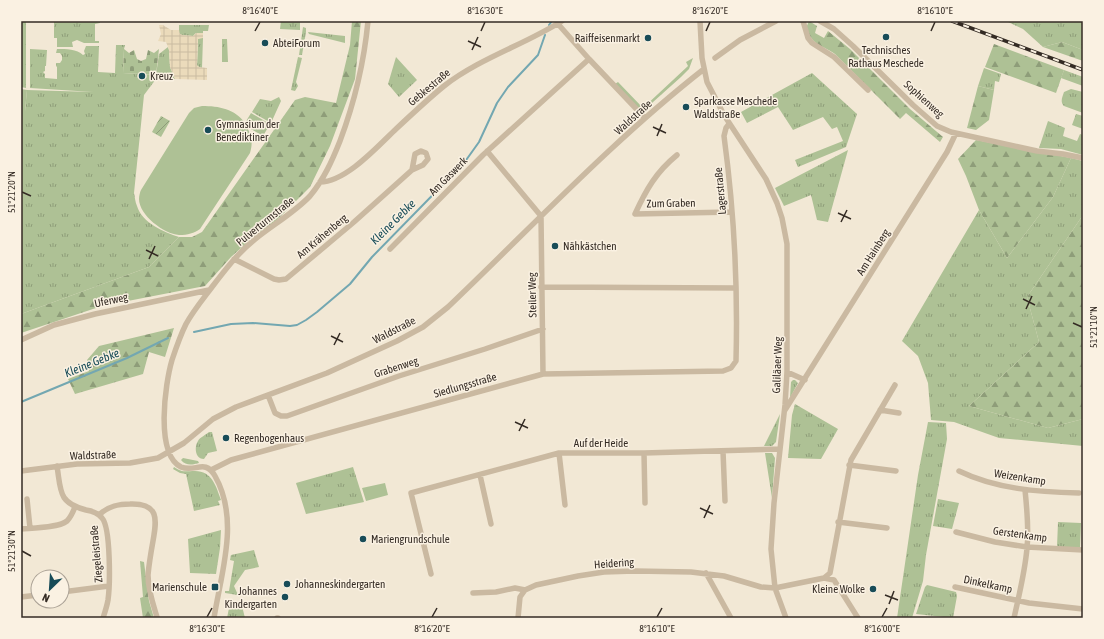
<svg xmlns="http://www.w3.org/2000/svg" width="1104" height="639" font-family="'Asap Condensed',sans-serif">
<defs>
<pattern id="grass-tufts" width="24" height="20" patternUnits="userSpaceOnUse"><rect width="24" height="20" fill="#aec195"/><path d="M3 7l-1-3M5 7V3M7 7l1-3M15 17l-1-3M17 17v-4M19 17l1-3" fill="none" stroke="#8e9d79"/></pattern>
<pattern id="forest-firs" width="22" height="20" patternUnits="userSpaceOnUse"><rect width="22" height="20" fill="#aec195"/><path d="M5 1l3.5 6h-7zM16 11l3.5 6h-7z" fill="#8e9d79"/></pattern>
<pattern id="cemetery-stones" width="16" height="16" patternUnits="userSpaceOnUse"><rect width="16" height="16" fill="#aec195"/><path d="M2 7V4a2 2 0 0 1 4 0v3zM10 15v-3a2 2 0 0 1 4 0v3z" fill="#8e9d79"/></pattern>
<pattern id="garden-furrows" width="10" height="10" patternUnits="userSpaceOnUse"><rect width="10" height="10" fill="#aec195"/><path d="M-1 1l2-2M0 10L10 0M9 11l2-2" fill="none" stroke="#8e9d79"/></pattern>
<pattern id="plaza-grid" width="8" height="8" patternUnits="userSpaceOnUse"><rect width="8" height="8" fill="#ebdbbb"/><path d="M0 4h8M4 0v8" fill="none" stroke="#cabca1"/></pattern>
</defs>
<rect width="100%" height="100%" fill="#f2e8d5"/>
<!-- grass -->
<path fill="url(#grass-tufts)" d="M21 21H26V88L21 87Z
M59 21 100 22V23L95 24V41H99V43H84L77 40 72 42 73 47H57V38H54V22Z
M281 21H300V30L280 29Z
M1006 21H1083V50L1062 42 1043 47 1023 29Z
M179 25H209L208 31H203V33H196L193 36 181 35 179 33Z
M303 27 306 28V32L302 55H299Z
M308 32 345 36V43L309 34Z
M200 38H203L202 68 197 66 198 39Z
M222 39H227L228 62H222Z
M116 45H125L124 49 123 73 156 75 159 54 168 47 169 50 170 67 175 79H156L144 95 134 193C135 197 135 202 137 206 142 223 164 232 179 237L149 267 21 314V111H25L27 90 93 92 30 88V49L47 50 46 66H45V71L43 72 45 74V78L57 79V67L56 66V63H60L62 60V56L60 53H56L57 49C66 49 77 49 83 55L85 54 84 51 86 46H99L98 72 115 73Z
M298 57 302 58 296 82 298 86 295 91 291 90Z
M396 57 417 80 399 97 388 84Z
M693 58 689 69 681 77 643 111 640 110 615 84 618 82 643 108 688 66 686 62Z
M984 68 1001 74 999 82 995 81 994 90 978 86Z
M1064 70 1083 77V86L1061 78Z
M812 73 857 114 846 147 798 167 795 160 843 141 837 127 832 129 823 117 793 130 778 107 747 123 741 112Z
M1071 89 1083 92V113L1064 106C1060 102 1062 98 1064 92Z
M279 97 281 101 271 123 252 112 260 99 271 101Z
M1076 114 1083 116V129L1072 125Z
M1048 121 1065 128 1063 136 1077 141 1080 134 1083 135V155L1061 149 1039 148Z
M848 150 828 222 817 220 811 195 784 206 775 188Z
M1071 158 1083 161V215L1027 297 1039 342 969 406 1048 428 1083 419V446L999 438 954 422 931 420 928 383 918 356 902 341 979 210 1007 258 1053 197Z
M793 380H795L798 383 790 398 791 382Z
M795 404 838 429 821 459 788 458 792 415Z
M780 414 776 442 772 446H764Z
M928 422 946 423 947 439 926 555 923 581 912 618H897L918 475Z
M209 432H212L217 451 208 453 204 459C195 459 194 447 198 441 200 437 206 435 209 432Z
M765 453H772L775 458 772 498Z
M183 458 198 461 199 463C192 465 186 466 181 460Z
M174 467C183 473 185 471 195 471 212 471 216 486 221 500L218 501 220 505 194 511 186 474 180 473 173 469Z
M353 467 364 502 306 514 296 483Z
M938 499 959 503 952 529 933 526Z
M1058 522 1081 523 1080 548 1057 547Z
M221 530 220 548 216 574 190 573 188 539Z
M254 550 259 567 245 570 234 586 238 595 225 593V591H229L234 561 230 560 231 555Z
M927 585 956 592 957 596 953 618 916 614 925 587Z
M242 606 245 618H227L229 608Z"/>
<!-- forest -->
<path fill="url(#forest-firs)" d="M352 21H361L355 79 330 146 310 187 276 221 250 240 231 257 205 286 102 306 21 333V314L149 267 179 237H192L202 232 295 100 305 97 336 103 350 45Z
M809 21 817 26 815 33 824 38 828 31 850 49 910 109 943 137 940 142 906 113 900 119 835 54C819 43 815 48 806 28Z
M1062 42 1083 50V61L1043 47Z
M994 44 1064 70 1056 93 985 67Z
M978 86 994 90 989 120 976 130 967 128Z
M976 140 1071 158 1053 197 1007 258 979 210 966 176 958 159Z
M1083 215V419L1048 428 969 406 1039 342 1027 297Z
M174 328 165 357 149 352 143 374 75 394 68 379 89 371 87 360 99 346Z
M140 561 144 562 149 601 154 618H143L140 598 143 597Z"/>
<!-- cemetery -->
<path fill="url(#cemetery-stones)" d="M124 49 129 53 134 50 137 59 141 61 146 59 148 50 154 53 159 49 156 75 123 73Z"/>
<!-- park -->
<path fill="#aec195" d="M21 89 27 90 25 111H21Z
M202 106C219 106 235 109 245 123L251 113 270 124 263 136 246 126C252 135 253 143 250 153L200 229C194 233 188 235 179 235 164 234 139 215 139 199 139 196 140 192 141 190L189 113 194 108Z
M385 483 388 495 366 501 362 488Z"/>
<!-- garden -->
<path fill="url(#garden-furrows)" d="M161 116 170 121 161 137 152 132Z"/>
<!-- plaza -->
<path fill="url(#plaza-grid)" d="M159 25H163L171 30H179L180 34 183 35 193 36 196 33H203V38L198 39 197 65 199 67 207 68V80L175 79 170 67 169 50 166 42 158 41 161 34Z"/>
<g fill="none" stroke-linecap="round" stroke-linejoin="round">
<!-- stream -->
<path stroke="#73a7b1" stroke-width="2" d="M549 25 552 21
M194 332 231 324 253 323 290 326 297 325 306 320 317 312 350 284 372 257 464 163 479 142 497 103 508 87 538 55 545 35
M21 402 127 358 168 338"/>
<!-- street -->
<path stroke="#cab9a1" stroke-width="5.5" d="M700 21 702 58 707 82 724 115 766 179 777 203 782 218 787 244V372L785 405 774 503 771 549 775 588 786 618
M803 21 808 38 812 43 834 57 868 90
M820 21 834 29 853 46 913 105 937 126 951 132 1037 151 1063 154 1083 158
M558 24 589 59 645 118
M715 58 740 40 776 21
M487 151 541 216 543 374
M677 155C656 172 646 190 635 214L732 212
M320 182C346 182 378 146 396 129 412 114 428 99 444 86 480 58 524 45 562 21
M390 249 483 155 589 59
M234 259 274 279 279 280 286 279 354 222 412 170 423 165 428 159 426 153 421 151 415 154 412 170
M541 287 736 288
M21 340 54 325 95 314 209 290
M787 372 805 380
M268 395 275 413 281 416H287L399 376 485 349 543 329
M785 410 947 152 956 133
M880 410 899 413
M723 451 725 501
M559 453 565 505
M644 453 645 503
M849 465 896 471
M57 466C61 491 58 503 86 510 92 511 98 513 102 518 111 528 110 586 108 600 107 606 105 612 103 618
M211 470 231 460 543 374 723 371 731 368 736 361C738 286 734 210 724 136L726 128 729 124
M21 471 77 464 130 463 158 458 184 443 213 419 236 407 327 373 397 341 423 327 448 307C532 227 612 141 704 69
M959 471C996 489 1038 492 1079 493
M480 475 491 524
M27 499 30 528
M99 515C108 506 118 504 130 504 159 503 157 519 153 541 151 552 149 564 148 575 148 590 153 604 157 617
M838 522 887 528
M21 529C33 528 58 528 67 521 71 517 73 512 75 507
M956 532 995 542 1027 547 1083 550
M706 573 731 618
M431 574 411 493 559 453H644L780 449
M824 578 834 580 858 618
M955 587 1029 603 1083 609
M62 592 109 586
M473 593 496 592 515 588 525 590
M21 597 38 595
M214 618C221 573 240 520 215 476 205 458 195 473 181 467 155 454 165 384 172 360 176 348 180 336 186 324 193 311 203 299 212 287 225 270 238 253 254 240 272 225 294 213 310 196 324 179 332 161 340 141 355 101 364 63 368 21
M277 618H278
M518 618 520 597 525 590 536 585 578 576 604 572 635 571 691 572 724 576 761 587 775 588 824 578 830 573 851 460 895 385
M1014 618C1019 595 1025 572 1027 548 1029 529 1027 509 1025 490"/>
<!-- rail casing -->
<g stroke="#342b24" stroke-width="3.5">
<path id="rail" d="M952 21 1083 70"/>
</g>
<!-- rail -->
<use href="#rail" stroke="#faf1e2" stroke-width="2" stroke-dasharray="6" stroke-linecap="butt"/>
</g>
<!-- ticks -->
<path fill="none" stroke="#342b24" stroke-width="1.5" d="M255 31 260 22M481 31 485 22M706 31 710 22M931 31 935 22M468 41 481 47M472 50 478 37M653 127 666 133M657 136 662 124M22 192 31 196M838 213 851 219M841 222 847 210M146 250 158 256M149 259 155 246M1023 299 1035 305M1026 309 1032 296M1073 323 1082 327M331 336 343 342M334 345 340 333M515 422 528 428M519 431 525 419M700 508 713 514M704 518 710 505M22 551 31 556M885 595 898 600M889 604 894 591M207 617 212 608M432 617 437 608M657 617 662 608M882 617 887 608"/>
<!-- markers -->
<g fill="#184c58" stroke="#faf1e2" stroke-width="1.5">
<circle cx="886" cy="37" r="4"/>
<circle cx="648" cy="38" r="4"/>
<circle cx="265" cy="43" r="4"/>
<circle cx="142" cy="76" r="4"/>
<circle cx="686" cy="107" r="4"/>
<circle cx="208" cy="130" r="4"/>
<circle cx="555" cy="246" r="4"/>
<circle cx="226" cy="438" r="4"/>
<circle cx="363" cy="539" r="4"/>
<circle cx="287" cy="584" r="4"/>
<rect x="211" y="583" width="8" height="8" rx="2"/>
<circle cx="873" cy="589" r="4"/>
<circle cx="285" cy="597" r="4"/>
</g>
<g text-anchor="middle" stroke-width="3" stroke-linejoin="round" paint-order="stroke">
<!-- poi labels -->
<g font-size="11" fill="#342b24" stroke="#faf1e2" text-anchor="start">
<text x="640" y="42" text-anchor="end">Raiffeisenmarkt</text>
<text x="273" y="47">AbteiForum</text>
<text x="886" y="54" text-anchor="middle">Technisches<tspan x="886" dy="13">Rathaus Meschede</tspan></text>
<text x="150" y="80">Kreuz</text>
<text x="694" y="105">Sparkasse Meschede<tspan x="694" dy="13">Waldstraße</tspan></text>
<text x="216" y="128">Gymnasium der<tspan x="216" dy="13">Benediktiner</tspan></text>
<text x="563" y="250">Nähkästchen</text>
<text x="234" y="442">Regenbogenhaus</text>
<text x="371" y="543">Mariengrundschule</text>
<text x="295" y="588">Johanneskindergarten</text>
<text x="207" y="591" text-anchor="end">Marienschule</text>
<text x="865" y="593" text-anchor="end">Kleine Wolke</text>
<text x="277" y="595" text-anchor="end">Johannes<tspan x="277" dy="13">Kindergarten</tspan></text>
</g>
<!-- street labels -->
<g font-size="11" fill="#342b24" stroke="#faf1e2">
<text transform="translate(429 87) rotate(-40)" y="4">Gebkestraße</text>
<text transform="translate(924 99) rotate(42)" y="4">Sophienweg</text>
<text transform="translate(633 117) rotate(-42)" y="4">Waldstraße</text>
<text transform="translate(448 176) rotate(-45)" y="4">Am Gaswerk</text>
<text transform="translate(720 191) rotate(-95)" y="4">Lagerstraße</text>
<text transform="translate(671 203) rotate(-1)" y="4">Zum Graben</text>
<text transform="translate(265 221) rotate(-39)" y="4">Pulverturmstraße</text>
<text transform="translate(322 236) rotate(-40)" y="4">Am Krähenberg</text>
<text transform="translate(873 252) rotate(-58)" y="4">Am Hainberg</text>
<text transform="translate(532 295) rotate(-91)" y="4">Steiler Weg</text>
<text transform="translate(111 300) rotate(-12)" y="4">Uferweg</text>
<text transform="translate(394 330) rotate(-27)" y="4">Waldstraße</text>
<text transform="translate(777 365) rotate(-88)" y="4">Galiläaer Weg</text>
<text transform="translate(396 367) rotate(-18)" y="4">Grabenweg</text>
<text transform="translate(465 385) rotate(-16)" y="4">Siedlungsstraße</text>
<text x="601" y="447">Auf der Heide</text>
<text transform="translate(93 455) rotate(-2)" y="4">Waldstraße</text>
<text transform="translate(1020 477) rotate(9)" y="4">Weizenkamp</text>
<text transform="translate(1020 534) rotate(8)" y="4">Gerstenkamp</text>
<text transform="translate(96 554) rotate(-95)" y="4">Ziegeleistraße</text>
<text transform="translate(614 563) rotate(-4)" y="4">Heidering</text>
<text transform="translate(988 584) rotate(12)" y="4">Dinkelkamp</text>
</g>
<!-- water labels -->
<g font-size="12" font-style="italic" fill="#184c58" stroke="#faf1e2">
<text transform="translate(393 222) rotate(-45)" y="4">Kleine Gebke</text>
<text transform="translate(92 363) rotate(-22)" y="4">Kleine Gebke</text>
</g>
</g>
<!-- border -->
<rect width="1104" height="639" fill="none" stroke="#faf1e2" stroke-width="44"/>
<!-- north arrow -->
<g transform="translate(50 589) rotate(205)"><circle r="19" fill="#faf1e2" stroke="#aba296"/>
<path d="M0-3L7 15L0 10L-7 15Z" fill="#184c58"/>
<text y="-6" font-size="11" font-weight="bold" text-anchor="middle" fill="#342b24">N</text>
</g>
<rect x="22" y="22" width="1060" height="595" fill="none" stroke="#342b24" stroke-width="1.5"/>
<g font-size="10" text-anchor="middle" fill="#342b24">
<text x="260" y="14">8°16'40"E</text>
<text x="485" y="14">8°16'30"E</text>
<text x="710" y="14">8°16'20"E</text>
<text x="935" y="14">8°16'10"E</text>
<text transform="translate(11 192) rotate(-90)" y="4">51°21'20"N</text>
<text transform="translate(1093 327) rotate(-90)" y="4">51°21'10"N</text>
<text transform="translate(11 551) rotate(-90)" y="4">51°21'30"N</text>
<text x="207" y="632">8°16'30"E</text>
<text x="432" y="632">8°16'20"E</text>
<text x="657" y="632">8°16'10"E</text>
<text x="882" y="632">8°16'00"E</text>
</g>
</svg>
